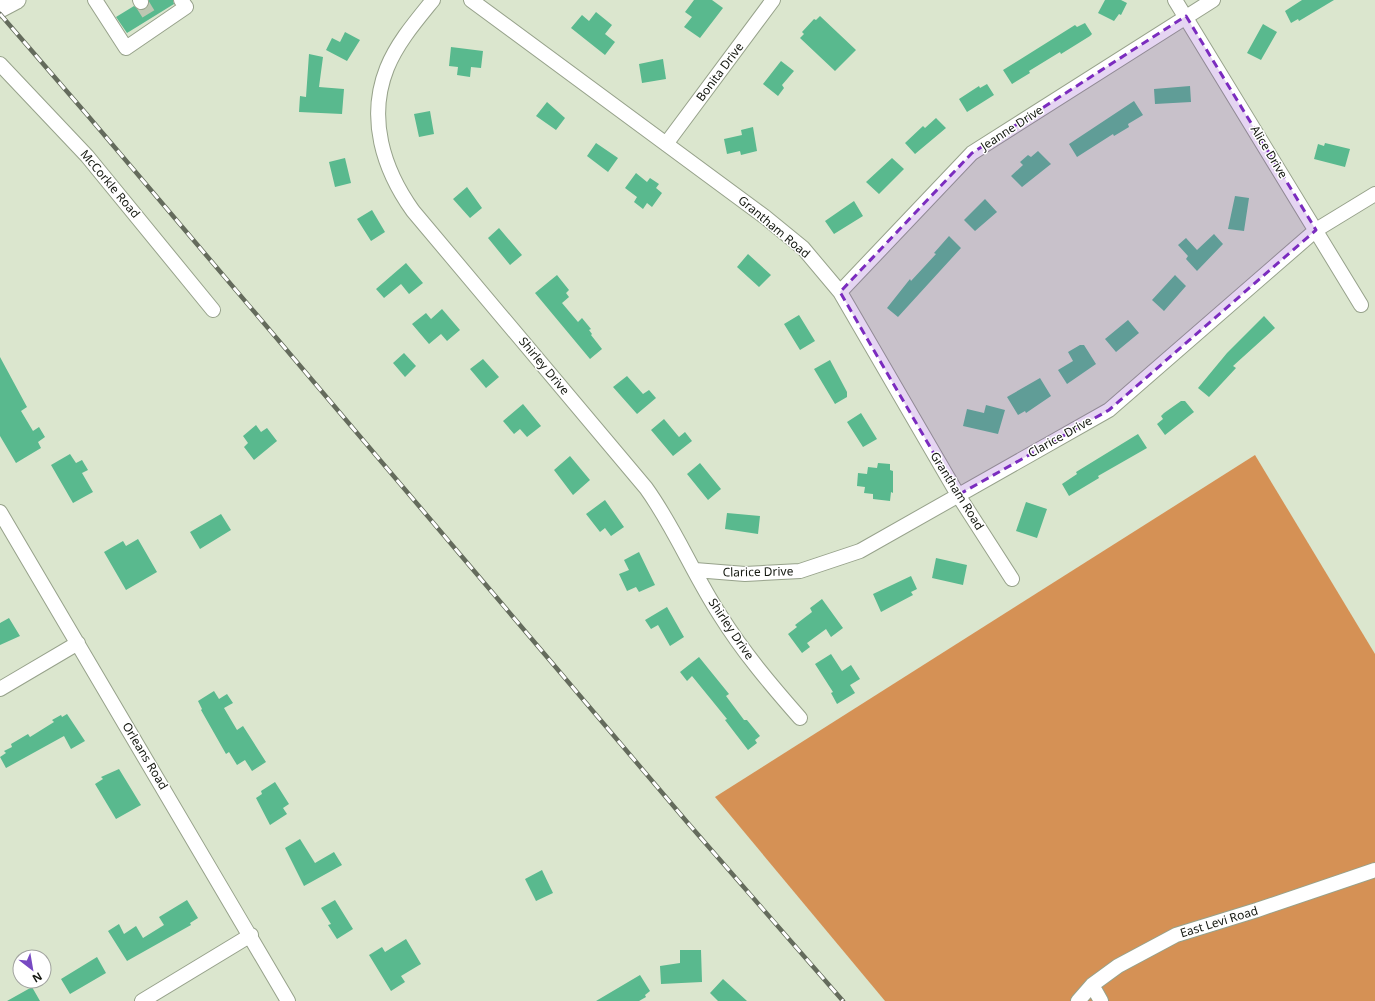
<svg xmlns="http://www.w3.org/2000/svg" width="1375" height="1001" font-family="'Noto Sans',sans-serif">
<rect width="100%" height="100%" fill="#dbe6ce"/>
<!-- forest -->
<path fill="#d59155" d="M1255 455 1375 654V1001H885L715 797Z"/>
<!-- building -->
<path fill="#59b98e" d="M149 0H173L174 4 127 33 116 17 134 6 140 10 145 9 148 6Z
M694 0H712L723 8 700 38 684 27 692 17 685 12Z
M1105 0H1121L1127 3 1121 15 1119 14 1114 21 1098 13Z
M1302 0H1334L1299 21 1298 19 1291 23 1285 11Z
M596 12 612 25 605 34 615 42 605 55 571 28 582 15 589 21Z
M820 16 856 50 835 71 800 38 804 34 802 32 814 19 816 20Z
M1085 23 1092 34 1090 36 1061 54 1060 52 1029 71 1030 73 1012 84 1003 70 1075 25 1077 27Z
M1263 24 1277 32 1261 60 1247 53Z
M345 32 360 40 347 61 326 50 332 38 340 42Z
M451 47 483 51 481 68 471 67 470 77 457 75 458 67 449 66Z
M309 54 323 57 319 87 344 89 342 114 299 112 300 96 306 97Z
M663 59 666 79 642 83 639 64Z
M781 61 794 71 782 85 784 88 778 96 763 84Z
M987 84 994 95 967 112 959 99 979 86 980 88Z
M1190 86 1191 102 1155 104 1154 89Z
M1134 101 1143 115 1128 124 1129 127 1114 136 1113 134 1077 157 1069 144Z
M547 102 565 118 556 130 536 116Z
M430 111 434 134 419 137 414 114Z
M936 118 946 128 915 154 905 143 923 126 925 128Z
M753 127 757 151 741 155 740 151 727 154 724 139 742 135 741 130Z
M596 143 618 158 608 172 587 156Z
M1325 143 1350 149 1345 167 1314 159 1318 144 1324 146Z
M1038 151 1051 164 1022 187 1011 176 1023 165 1020 162 1028 155 1031 157Z
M345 158 351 183 335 187 329 162Z
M892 158 904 169 879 194 866 182Z
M636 173 647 182 650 178 659 184 656 188 662 193 652 207 647 203 643 209 634 202 637 197 625 188Z
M467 187 482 208 470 218 453 199Z
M1235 196 1249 198 1244 231 1228 229Z
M985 199 997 212 975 231 964 220Z
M854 201 863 216 834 234 825 221Z
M372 210 385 232 371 241 357 219Z
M499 228 522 255 510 265 488 238Z
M1214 234 1223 244 1197 271 1186 259 1188 256 1178 245 1186 238 1197 250Z
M949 236 961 248 898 317 887 308 910 279 911 281 936 254 934 253Z
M748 254 771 275 759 287 737 267Z
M406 263 423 283 409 294 401 284 384 298 376 289Z
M557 275 569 290 566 293 569 297 562 303 578 322 582 318 591 329 589 330 592 334 591 335 602 349 590 359 535 293Z
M1175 275 1186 286 1164 311 1152 300Z
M442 309 460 330 447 341 441 334 429 344 412 324 426 313 431 319Z
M799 315 815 341 800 350 784 324Z
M1264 316 1275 328 1233 366 1236 368 1209 397 1198 388 1227 353Z
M1128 320 1139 333 1116 352 1105 339Z
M1080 345H1084L1096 364 1067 384 1058 370 1073 361 1068 352Z
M404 353 416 366 405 377 393 363Z
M0 357 27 407 21 411 33 431 39 427 45 437 38 442 41 448 16 463 0 436Z
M483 359 499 377 486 388 470 369Z
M830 360 847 392V397L835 404 814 369Z
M627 376 643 394 649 390 656 398 637 414 613 387Z
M1040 378 1051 396 1026 413 1025 411 1018 415 1007 397Z
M1181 401H1185L1194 412 1165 435 1157 424 1163 419 1161 416 1164 413Z
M523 404 541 426 527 437 520 429 514 434 503 421Z
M986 405 1005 410 998 434 963 426 967 409 984 413Z
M861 413 877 439 863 447 847 422Z
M664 419 679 437 685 432 692 441 673 456 651 430Z
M256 425 261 432 267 428 277 441 254 460 244 447 248 443 243 436Z
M1138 434 1147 448 1098 476 1099 478 1069 496 1062 484 1077 474 1076 472Z
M70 454 76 463 82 460 88 470 82 473 93 492 73 503 51 465Z
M570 456 590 480 573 495 554 470Z
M700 463 721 489 708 500 687 474Z
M878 463 890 464V470L893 471V493L891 492 890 501 873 499V494L864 493 865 487 857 486 858 473 867 474 868 467 877 468Z
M605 500 624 527 611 536 605 528 600 532 586 514Z
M1026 502 1047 509 1037 538 1016 531Z
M727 513 760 516 758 534 725 529Z
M221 514 231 530 200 549 190 532Z
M138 539 157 572 126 590 104 552 123 541 126 546Z
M639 552 655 585 639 592 636 587 627 591 619 574 629 570 624 560Z
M936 558 967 565 963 585 932 578Z
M911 576 917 589 911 592 913 595 881 612 873 594Z
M822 599 843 628 831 637 826 629 807 643 810 647 802 653 788 634 797 627 795 625 812 612 810 608Z
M667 607 684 637 670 646 658 625 651 629 645 620Z
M9 618 20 636 0 645V623Z
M831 654 842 671 851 665 860 679 850 685 855 693 837 704 831 693 833 692 815 664Z
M699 657 729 694 726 696 744 720H747L760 736 755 740 757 743 748 750 725 720 727 719 692 676 687 681 680 672Z
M214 691 219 699 227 694 233 703 224 708 237 730 243 726 266 762 252 771 245 760 237 765 229 752 226 754 201 710 202 709 198 701Z
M67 714 85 741 71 749 64 736 6 768 0 757 6 753 4 751 12 747 11 744 28 734 30 737 54 722 52 720 61 715 62 717Z
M119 769 141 805 116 819 95 784 103 779 101 777Z
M275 782 289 804 283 808 287 814 270 825 256 798 262 794 261 791Z
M300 839 315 863 334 852 342 865 304 886 285 848Z
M542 870 553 893 536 901 525 879Z
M187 900 198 918 190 923 191 925 127 961 108 931 119 924 124 934 136 926 143 938 164 925 159 917Z
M335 900 353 929 337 939 328 925 331 924 321 908Z
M406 939 421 964 401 976 405 982 391 991 369 955 382 947 385 952Z
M680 950H701L702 982 661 984 660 966 680 963Z
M97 957 106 973 70 994 61 979Z
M640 975 650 991 645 995 646 997 639 1001H596Z
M723 979 747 1001H718L710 993Z
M32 987 40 1001H7Z"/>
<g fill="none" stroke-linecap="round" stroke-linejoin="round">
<!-- minor-tunnel -->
<path stroke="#bdc7b2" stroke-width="14" stroke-dasharray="14 7" stroke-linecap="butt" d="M141 2 151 18"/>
<!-- minor casing -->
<g stroke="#97a28b" stroke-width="16">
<path id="minor" d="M95 0 126 48 186 7 181 0
M140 0 141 2
M433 0C416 21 397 43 387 68 367 118 383 169 413 211L646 488C675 528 693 574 720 615 743 652 771 685 800 718
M471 0 765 217 803 248 840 292 958 495 1012 579
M1175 0 1361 305
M0 64 87 156 213 310
M666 144 773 0
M840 292 972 153 1213 0
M0 512 288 1001
M695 570 745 574 800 571 860 551 1109 410 1316 230 1375 194
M0 689 78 643
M1092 985 1101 1001
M142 1001 251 935
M1078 1001 1092 985 1118 966 1176 935 1257 910 1375 870"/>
</g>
<!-- major casing -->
<g stroke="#97a28b" stroke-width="19">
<path id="major" d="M0 9 17 0"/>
</g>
<!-- minor -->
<use href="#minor" stroke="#fff" stroke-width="14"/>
<!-- major -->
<use href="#major" stroke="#fff" stroke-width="17"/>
<!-- rail casing -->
<g stroke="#646b5c" stroke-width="4.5">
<path id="rail" d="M0 14 89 117 687 822 843 1001"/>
</g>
<!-- rail -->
<use href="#rail" stroke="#fff" stroke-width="3" stroke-dasharray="9" stroke-linecap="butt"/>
</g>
<!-- marked area -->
<path fill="#7b2cbf" fill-opacity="0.2" stroke="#7b2cbf" stroke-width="3" stroke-dasharray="8 5" stroke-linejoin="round" d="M1186 16 1316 230 1109 410 958 495 840 292 972 153Z"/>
<g text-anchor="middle" stroke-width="3" stroke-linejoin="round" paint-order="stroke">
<!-- street labels -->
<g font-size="12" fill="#141810" stroke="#fff">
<text transform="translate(720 72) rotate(-53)" y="4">Bonita Drive</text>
<text transform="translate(1012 128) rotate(-33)" y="4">Jeanne Drive</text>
<text transform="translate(1269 152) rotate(59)" y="4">Alice Drive</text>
<text transform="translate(110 184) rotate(50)" y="4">McCorkle Road</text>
<text transform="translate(774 227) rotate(40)" y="4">Grantham Road</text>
<text transform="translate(544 366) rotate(50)" y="4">Shirley Drive</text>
<text transform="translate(1060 437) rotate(-29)" y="4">Clarice Drive</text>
<text transform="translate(957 491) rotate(58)" y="4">Grantham Road</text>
<text transform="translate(758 572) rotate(-1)" y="4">Clarice Drive</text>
<text transform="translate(731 629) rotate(56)" y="4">Shirley Drive</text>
<text transform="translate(145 756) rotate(59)" y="4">Orleans Road</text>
<text transform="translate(1219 922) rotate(-17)" y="4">East Levi Road</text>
</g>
</g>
<!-- north arrow -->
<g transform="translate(32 969) rotate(149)"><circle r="19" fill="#ffffff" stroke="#a1a39f"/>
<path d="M0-3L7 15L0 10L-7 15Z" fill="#7749c2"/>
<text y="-6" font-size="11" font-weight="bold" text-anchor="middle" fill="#141810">N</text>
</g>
</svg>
